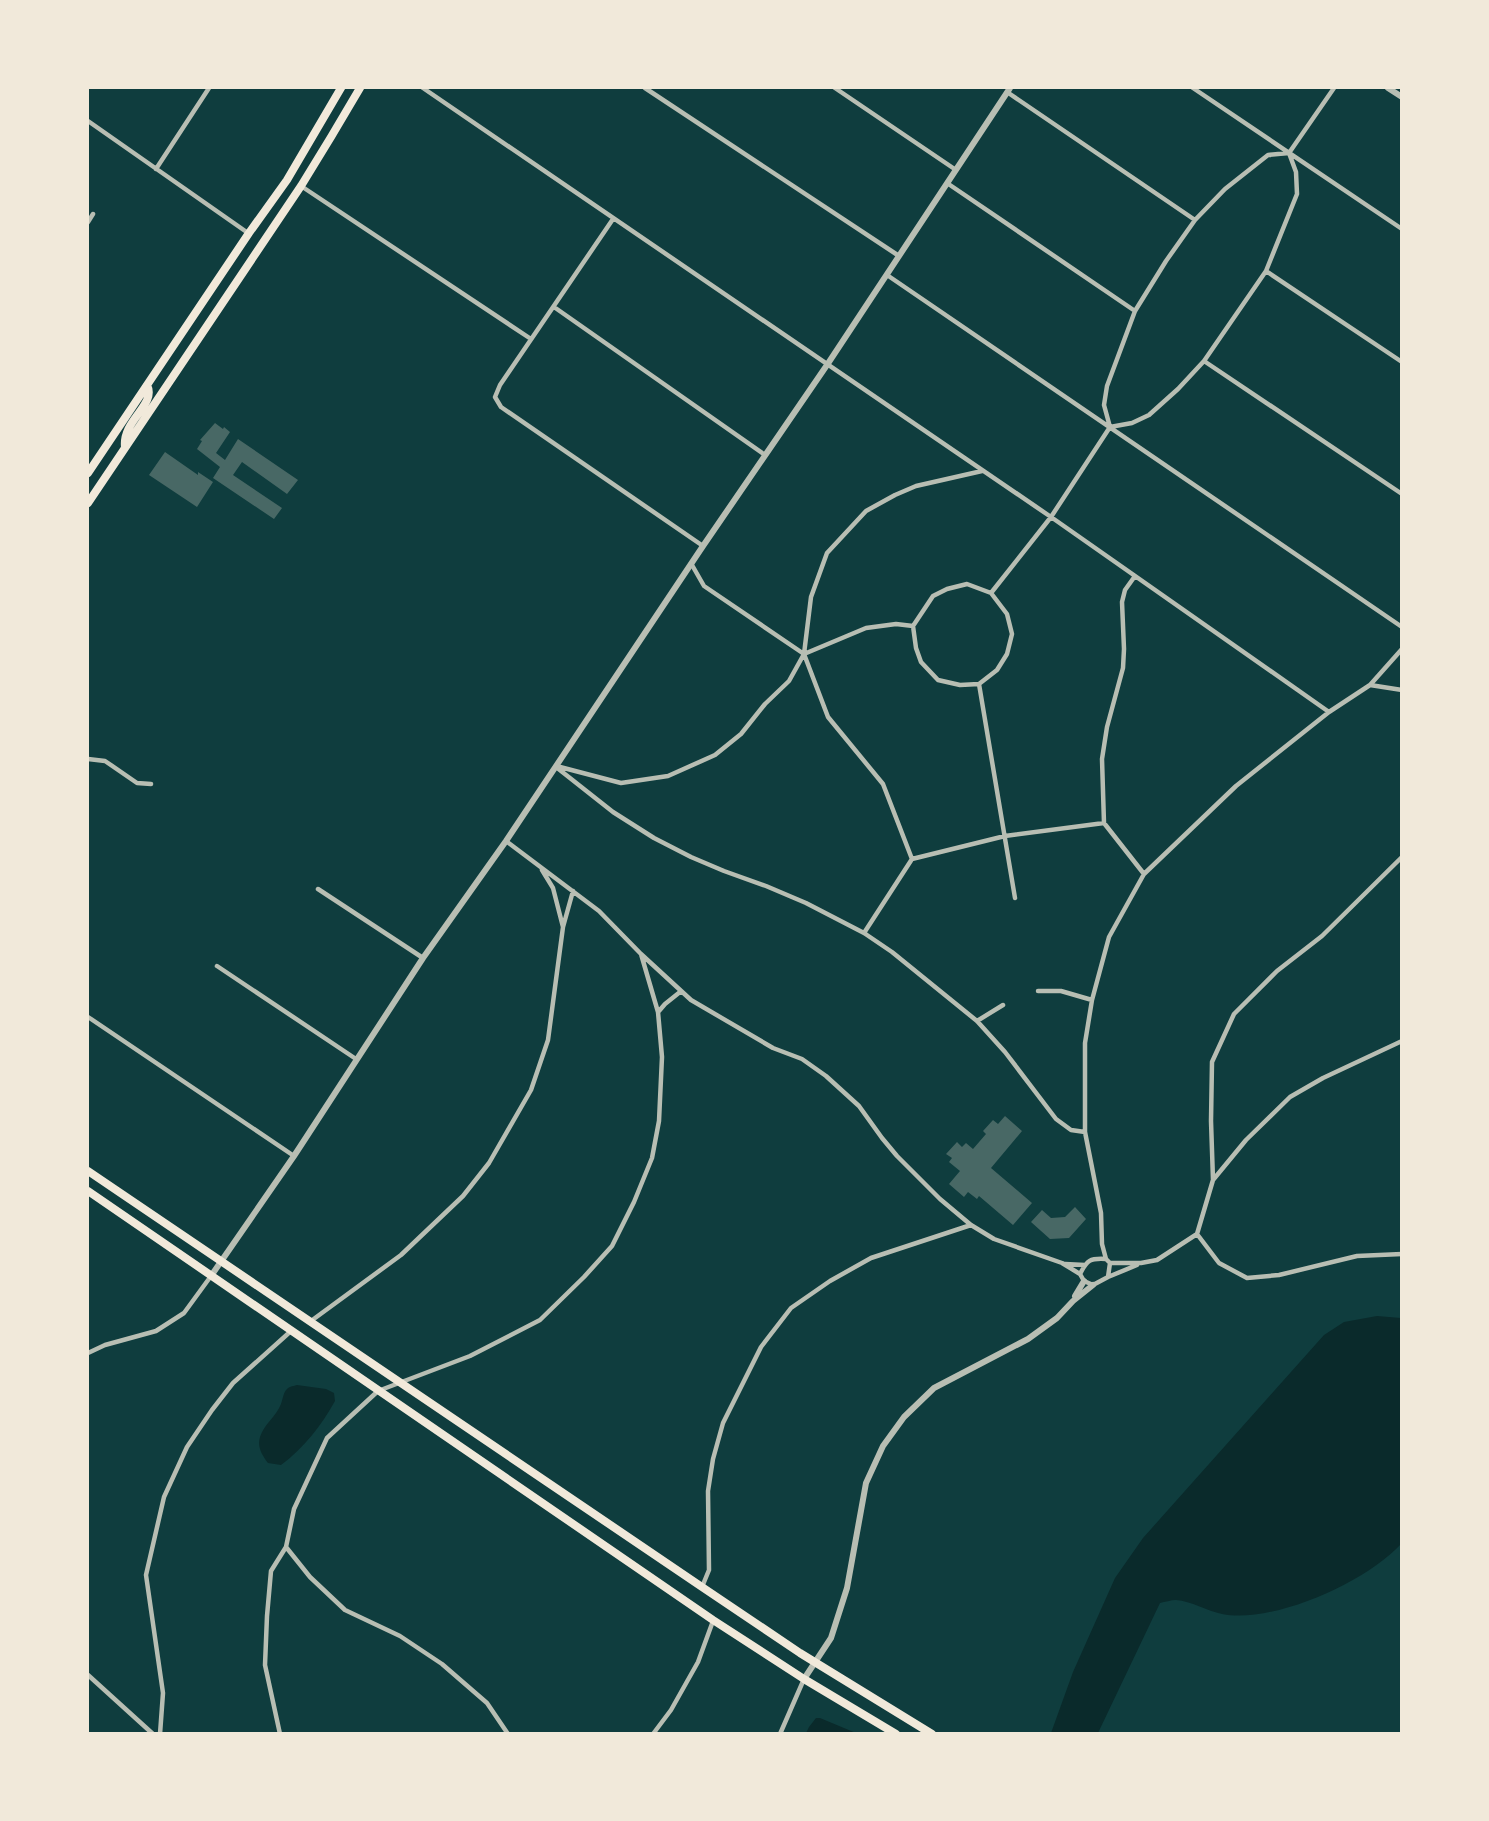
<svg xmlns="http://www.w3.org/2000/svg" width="1489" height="1821" font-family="'Times New Roman',serif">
<rect width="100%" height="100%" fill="#0f3d3e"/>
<!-- water -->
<path fill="#0a2a2b" d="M1377 1316 1401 1318V1544C1366 1582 1274 1624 1222 1614 1207 1611 1191 1601 1176 1600 1171 1600 1165 1602 1160 1603L1098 1733H1051L1073 1672 1115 1578 1143 1538 1324 1335 1344 1322Z
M297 1385 326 1389 334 1393 335 1401C321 1426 304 1448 281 1465L268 1463C262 1455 257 1447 260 1437 264 1424 276 1417 281 1404 283 1399 283 1393 287 1389 290 1386 294 1386 297 1385Z
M816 1718H820L856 1733H806L809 1727Z"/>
<!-- building -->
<path fill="#486865" d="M215 423 223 429 224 427 230 432 216 453 225 460 238 439 298 480 287 494 242 462 233 475 282 508 274 519 213 478 220 467 197 449 202 441 200 440Z
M165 452 198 475V472L213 482 197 507 149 475Z
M1005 1116 1022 1131 991 1168 1032 1203 1013 1225 979 1196 977 1199 968 1192 964 1197 949 1184 960 1171 949 1162 952 1158 946 1154 957 1142 962 1147 966 1143 973 1149 986 1134 983 1131 993 1120 998 1124Z
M1075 1207 1086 1219 1069 1238 1050 1239 1031 1222 1042 1210 1051 1218 1065 1217Z"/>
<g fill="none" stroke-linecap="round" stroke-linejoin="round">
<!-- minor -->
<path stroke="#b8beb3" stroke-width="4.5" d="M423 88 1051 517 1329 712
M645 88 899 256
M835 88 956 170
M1193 88 1402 229
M1007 92 1195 220
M88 121 248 233
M1289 153 1334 88
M156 169 209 88
M947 183 1135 311
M301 186 531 339
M613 219 500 385 495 397 501 407 703 546
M88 222 93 214
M1266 271 1402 362
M887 275 1402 627
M554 307 765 455
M1204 361 1402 494
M692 565 704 586 804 654
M967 584 991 593 1007 614 1012 634 1007 654 997 670 979 684 960 685 938 680 921 662 916 648 913 626 933 596 947 589Z
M991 593 1051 517 1110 427 1104 405 1107 386 1135 311 1166 261 1195 220 1225 189 1268 155 1289 153 1296 172 1297 194 1266 271 1204 361 1178 389 1149 415 1132 423 1110 427
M979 684 1015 898
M1370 685 1402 690
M88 759 105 761 137 783 151 784
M556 767 613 812 654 838 691 857 724 871 766 886 806 903 864 933 892 952 977 1021 1005 1052 1056 1119 1071 1130 1085 1132
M560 767 621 783 668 776 715 755 741 734 765 704 789 681 804 654 866 628 896 624 913 626
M1104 823 1102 759 1107 727 1123 668 1124 649 1122 602 1125 590 1135 576
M506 841 599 911 641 954 691 1000 773 1048 802 1059 826 1076 859 1106 882 1138 897 1156 940 1199 971 1225 994 1239 1062 1263 1080 1274
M912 859 1005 836 1104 823 1144 874
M318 889 423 958
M563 927 573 891
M864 933 912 859 883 784 828 717 804 654 811 597 827 553 866 511 895 495 916 486 982 471
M217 966 356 1059
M1038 991H1061L1092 1000
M659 1011 665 1004 680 992
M88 1017 294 1156
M977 1021 1003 1005
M1213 1180 1211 1121 1212 1062 1234 1014 1277 971 1322 936 1402 857
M1197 1234 1219 1263 1247 1278 1279 1275 1357 1256 1402 1254
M1106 1259C1090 1258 1087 1260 1080 1274L1084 1281 1093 1285 1108 1277 1110 1263 1106 1259 1102 1244 1101 1213 1085 1132V1043L1092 1000 1109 937 1144 874 1236 786 1329 712 1370 685 1402 649
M1110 1263H1141L1157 1260 1197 1234 1213 1180 1246 1140 1290 1097 1323 1078 1402 1041
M1065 1264 1085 1265
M1108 1277 1137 1265
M311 1321 401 1255 463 1196 489 1163 531 1090 548 1040 563 927 553 888 542 870
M88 1353 105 1345 156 1331 184 1313 211 1276
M286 1547 310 1577 345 1610 400 1636 442 1664 487 1703 508 1734
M702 1587 709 1570 708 1491 713 1459 723 1423 761 1347 791 1308 830 1281 871 1258 971 1225
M88 1675 153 1734
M160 1734 163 1693 146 1575 164 1497 187 1447 212 1410 233 1383 291 1331
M280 1734 265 1665 267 1616 271 1571 286 1547 294 1509 327 1438 378 1391 470 1356 540 1320 584 1277 612 1246 634 1202 652 1158 659 1121 662 1057 658 1012 641 954
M653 1734 671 1710 698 1662 713 1621
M780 1734 804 1679"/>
<!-- tertiary -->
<path stroke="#b8beb3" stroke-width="6" d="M1388 88 1402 97
M211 1276 294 1156 423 958 506 841 703 546 827 365 1010 88
M1075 1296 1084 1281
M804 1679 831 1638 847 1588 866 1483 883 1446 904 1417 934 1388 1028 1339 1057 1318 1073 1301 1093 1285"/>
<!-- primary -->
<path stroke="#f1e9da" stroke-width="8" d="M125 447C122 420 157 405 147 385
M88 473 249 233 287 180 341 88
M88 503 301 186 331 137 360 88
M88 1171 702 1587 800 1653 932 1734
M88 1191 713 1620 804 1679 896 1734"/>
</g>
<!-- border -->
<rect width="1489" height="1821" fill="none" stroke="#f1e9da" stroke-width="178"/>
</svg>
